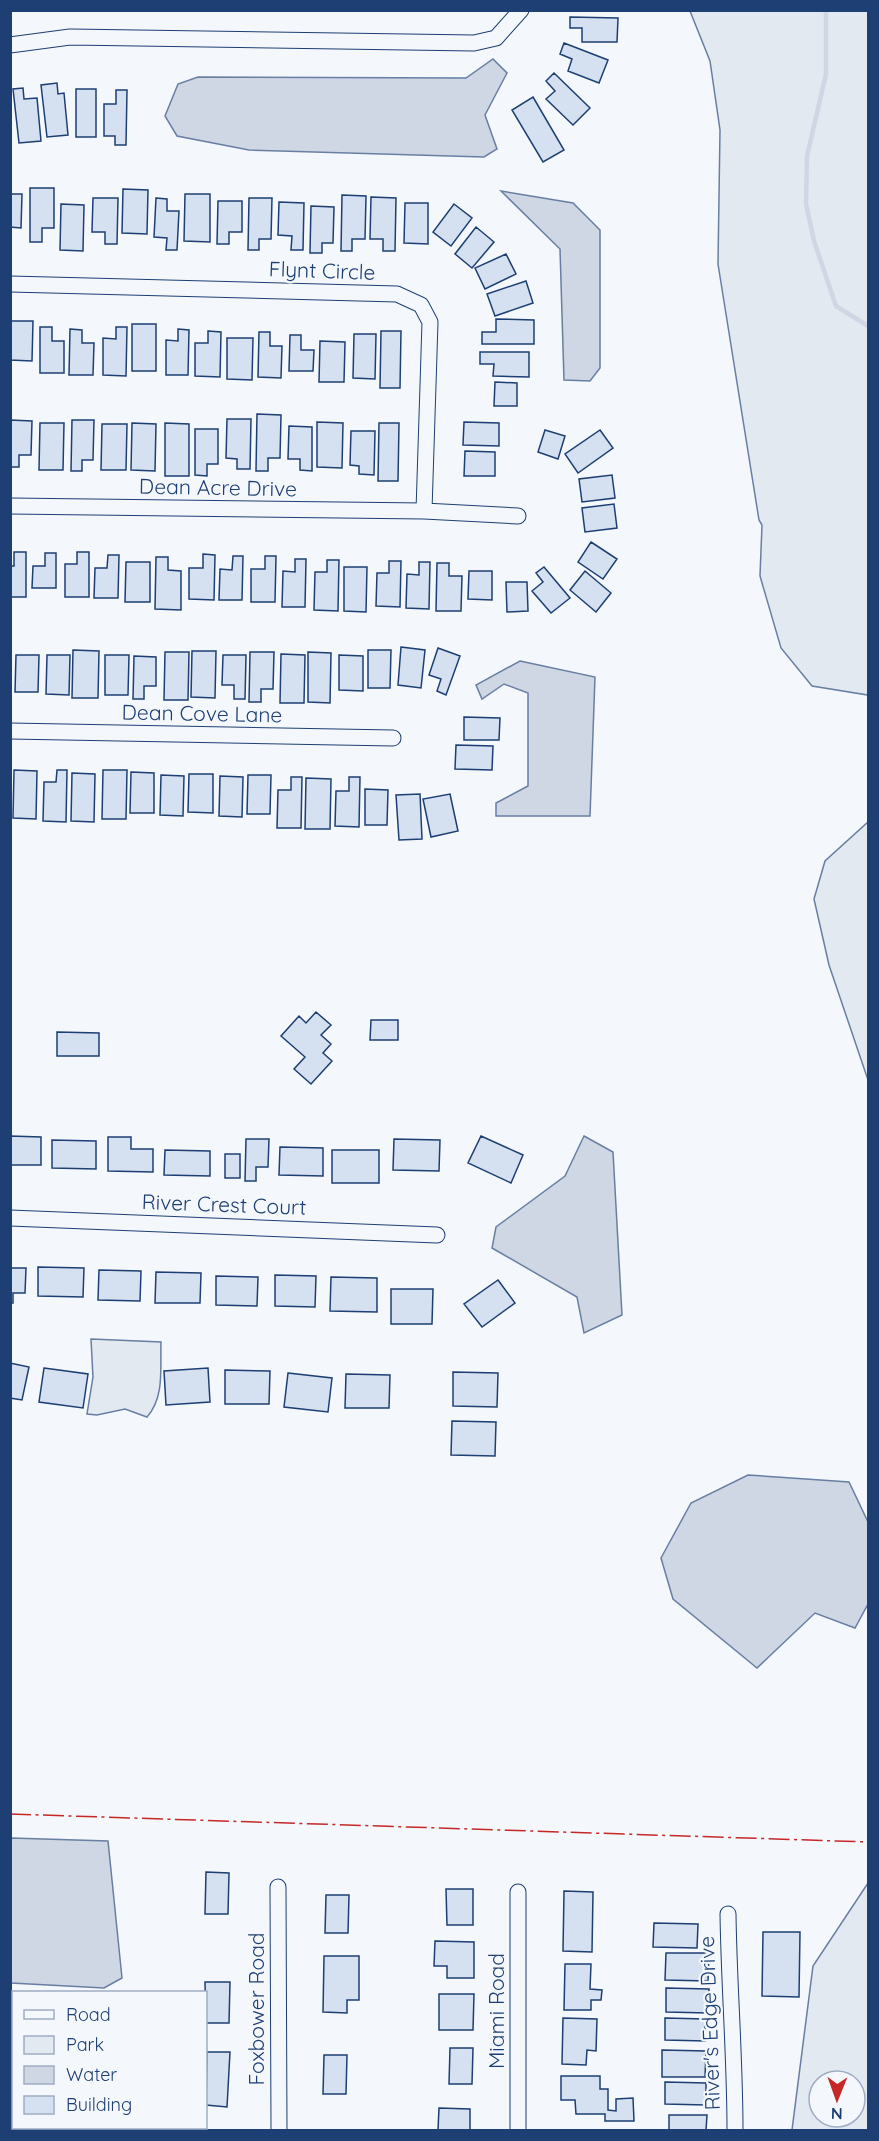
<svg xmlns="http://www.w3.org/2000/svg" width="879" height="2141" font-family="Quicksand,sans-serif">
<rect width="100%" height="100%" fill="#f4f7fb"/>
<!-- green -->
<path fill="#e3e9f0" stroke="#687fa3" stroke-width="1.5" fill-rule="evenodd" d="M690 11H868V695L812 686 781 648 760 576 762 525 759 520 718 264 720 130 710 61Z
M868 822V1080L829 965 814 899 825 861Z
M91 1339 161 1342C160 1367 165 1397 147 1417L125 1409 97 1415 87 1414 93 1377Z
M868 1883V2130H792L813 1966ZM819 2081H855V2117H819Z"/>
<!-- water -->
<path fill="#cfd7e4" stroke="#687fa3" stroke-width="1.5" d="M493 59 507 73 485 115 497 149 484 157 249 150 177 136 165 116 178 84 198 77 466 78Z
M501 191 573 203 600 230V368L590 381 564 380 560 249Z
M520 661 595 677 590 816H496V803L528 786V693L504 684 482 699 476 685Z
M584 1136 613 1152 622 1315 584 1333 577 1297 492 1248 496 1227 565 1176Z
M748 1475 849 1482 868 1522V1604L855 1628 815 1613 757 1668 673 1599 661 1558 691 1503Z
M11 1838 108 1841 122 1978 104 1988 11 1983Z"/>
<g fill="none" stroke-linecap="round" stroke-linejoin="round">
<!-- stream -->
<path stroke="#cfd7e4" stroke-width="4.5" d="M826 10V74L807 156 806 204 814 241 836 306 868 326"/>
</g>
<!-- building -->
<path fill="#d5e0f0" stroke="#1d3f73" stroke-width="1.5" d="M570 17 618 18 617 42H582V28H570Z
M564 43 608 60 599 83 568 71 572 59 560 54Z
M554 73 590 108 573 125 546 99 555 91 546 81Z
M57 83 58 94 64 93 68 135 47 137 41 85Z
M23 88 24 99 37 98 41 141 19 143 13 89Z
M76 89H96V137H76Z
M116 90H127L126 145H115V136H104V104H116Z
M533 97 564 150 543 162 512 110Z
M30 188H54V228H42V242H30Z
M123 189 148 190 147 234 122 233Z
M10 194H22L21 228 10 227Z
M185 194H210V242L184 241Z
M342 195 366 196 365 239H352V251H341Z
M371 197 396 198 395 251H383V239H370Z
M93 198H118L117 244H105V232H92Z
M156 198 167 199V211H179L177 250H166L167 238 154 237Z
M249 198H272L271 239H259V250H248Z
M218 201H242V232H229V244H217Z
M279 202 304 203 303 250H291L292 236 278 235Z
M405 203H428V244L404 243Z
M61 204 84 205 83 251 60 250Z
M454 204 472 218 451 246 433 232Z
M311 206 334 207 333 243H322V253H310Z
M476 227 494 242 472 268 455 254Z
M506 254 516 274 485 289 475 268Z
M526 281 533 303 495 316 487 294Z
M496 319 534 320V344H482V332H496Z
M10 321H33L32 361 10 360Z
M132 324H156V371H132Z
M40 327H52V341H64V373H40Z
M116 327H127L126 376 103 375V338L116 339Z
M70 329 82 330V343H94L93 375H69Z
M178 329 189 330 188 375H166V340L178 341Z
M208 331 221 332 220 377 195 376V343H208Z
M381 331H401L400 388H380Z
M259 332H270V346H282L281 378 258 377Z
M354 334H376L375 379 353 378Z
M290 335H301V350H314L313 371H289Z
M227 338H253L252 380 227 379Z
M320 341 345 342 344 382H319Z
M480 352H529V377L493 376 494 364H480Z
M495 382 517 383V406H494Z
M257 414 281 415 280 458H268V471H256Z
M227 419H251L250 469H237V459L226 458Z
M10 420 32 421 31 455H19V467H10Z
M72 420H94L93 460H82V471H71Z
M317 422 343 423 342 468 317 467Z
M464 422 499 423V446L463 445Z
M40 423H64L63 470H39Z
M132 423 156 424 155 471 131 470Z
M165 423 189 424V476H165Z
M379 423H399L398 481H378Z
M102 424H127L126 470H101Z
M289 426 312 427V471L300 470V459H288Z
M195 429H218V464H207V476L195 475Z
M545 430 565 436 558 459 538 452Z
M600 430 613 448 578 473 565 454Z
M351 431H375L374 475 359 474V466L350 465Z
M465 451 495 452V476H464Z
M612 475 615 498 582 502 579 479Z
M614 504 617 528 585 532 582 508Z
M591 542 617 559 603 579 578 562Z
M14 552H26V597H10V566H14Z
M77 552H89V597H65V564H77Z
M45 553H56V588H32L33 566H45Z
M203 554 215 555 214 600 189 599V568H203Z
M108 555H119L118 598H94L95 568H107Z
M233 556H243L242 600H219L220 569 232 570Z
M265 556H276L275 602H251V569H265Z
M156 557H168V570L181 571V610L155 609Z
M295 559H306L305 607H282L283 571 295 572Z
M327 560H339L338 611 314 610 315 572H327Z
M389 561H401L400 607 376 606 377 573H389Z
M126 562H150V602H125Z
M419 562H430L429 609 406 608 407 574 419 575Z
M437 563H449V576H462L461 611H436Z
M344 567H367L366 612 344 611Z
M544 567 570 598 551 613 532 591 543 582 536 573Z
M469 571H492V600L468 599Z
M585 571 611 593 596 612 570 590Z
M506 582H527L528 611 507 612Z
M401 647 425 650 421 688 398 685Z
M438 648 460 656 446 695 437 691 441 679 429 675Z
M73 650 99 651 98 698H72Z
M368 650H391L390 688H368Z
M192 651H216L215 698 191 697Z
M165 652H189L188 700H164Z
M250 652H274L273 689H261V702H249Z
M308 652 331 653 330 703 308 702Z
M281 654 305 655 304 703H280Z
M16 655H39L38 692H15Z
M47 655H70L69 695 46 694Z
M105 655H129L128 695H105Z
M223 655H246L245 699H234V685H222Z
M339 655 363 656V691L339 690Z
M134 656 156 657V686H144V699H133Z
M464 717 500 718 499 740H464Z
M456 745 493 746 492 770 455 769Z
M14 770 37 771 36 819 13 818Z
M57 770H67L66 822 43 821 44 782H56Z
M103 770H127L126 819H102Z
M131 772 154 773V813H130Z
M72 773 95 774 94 822 71 821Z
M189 774H213V813L188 812Z
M161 775 184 776 183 816 160 815Z
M248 775H271L270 814H247Z
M220 776 243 777 242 817 219 816Z
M291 777H302L301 828H277L278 790H291Z
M349 777H360L359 827 335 826 336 791H349Z
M306 778 331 779 330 829H305Z
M365 789 388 790 387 825H365Z
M420 794 422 839 399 840 396 795Z
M450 794 458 831 431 837 423 799Z
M316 1012 331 1025 321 1035 331 1044 323 1053 332 1061 311 1084 294 1069 305 1057 281 1036 299 1016 306 1023Z
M371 1020H398V1040H370Z
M57 1032 99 1033V1056H57Z
M10 1136 41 1137V1165H10Z
M481 1136 523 1155 511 1183 468 1163Z
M108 1137H131V1149H153V1172L108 1171Z
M246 1139H269L268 1167H256V1181H245Z
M394 1139 440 1140 439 1171 393 1170Z
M52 1140 96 1141V1169L52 1168Z
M280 1147 323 1148V1176L279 1175Z
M165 1150 210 1151V1176L164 1175Z
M332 1150H379V1183H332Z
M225 1154H240V1178H225Z
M38 1267 84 1268 83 1297 38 1296Z
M10 1268H26L25 1293H13V1303H10Z
M99 1270 141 1271 140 1301 98 1300Z
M156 1272 201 1273 200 1303H155Z
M275 1275 316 1276 315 1307 275 1306Z
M216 1276 258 1277 257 1306 216 1305Z
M331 1277 377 1278V1312L330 1311Z
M498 1280 515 1303 482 1327 464 1304Z
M391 1289H433L432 1324H391Z
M10 1363 29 1367 22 1400 10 1398Z
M44 1368 88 1374 83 1408 39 1402Z
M208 1368 210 1402 166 1405 164 1371Z
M225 1370 270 1371 269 1404H225Z
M453 1372 498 1373 497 1407 453 1406Z
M288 1373 332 1378 328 1412 284 1407Z
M346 1374 390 1375 389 1408H345Z
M452 1421 496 1422 495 1456 451 1455Z
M206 1872 229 1873 228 1914H205Z
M446 1889H473V1925H447Z
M564 1891 593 1892 592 1952 563 1951Z
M326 1895H349L348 1933H325Z
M654 1923 698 1924 697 1948 653 1947Z
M763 1932H800L799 1997 762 1996Z
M435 1941 474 1942V1978H447V1966H434Z
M666 1953H709L708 1981 665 1980Z
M324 1956H359V2000H347V2013L323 2012Z
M565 1964H591L590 1989 602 1990 601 2000H591V2010H564Z
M205 1982H230L229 2023H206Z
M666 1988 709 1989 708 2013 666 2012Z
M439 1994H474L473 2030H439Z
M563 2018 597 2019 596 2051 587 2050 586 2065 562 2064Z
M665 2018 705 2019V2041L665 2040Z
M450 2048H473L472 2084H449Z
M662 2050 706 2051 705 2077H662Z
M207 2052H230L227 2107 206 2105Z
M324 2055H347L346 2094H323Z
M561 2076H600V2089H608V2110L616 2111V2099L633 2098 634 2121H605V2114H576L575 2100H561Z
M665 2082 706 2083V2105L665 2104Z
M439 2108 470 2109V2130H438Z
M669 2115H707L706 2130H669Z"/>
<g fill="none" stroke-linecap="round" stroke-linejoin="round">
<!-- street casing -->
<g stroke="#1d3f73" stroke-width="17">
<path id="street" d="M10 45 70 37 474 43 496 38 521 10
M10 284 397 294 421 305 430 322 424 511
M10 506 424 511 518 516
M10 731 393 738
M10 1218 437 1235
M278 1887 279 2130
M518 1892V2130
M728 1914C729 1986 735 2058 735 2130"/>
</g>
<!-- street -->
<use href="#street" stroke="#f4f7fb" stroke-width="15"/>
<!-- power -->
<path stroke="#c62828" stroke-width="1.5" stroke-dasharray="21 4.5 3 4.5" stroke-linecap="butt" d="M10 1814 868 1842"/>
</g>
<g text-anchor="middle" stroke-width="4.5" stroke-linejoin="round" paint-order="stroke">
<!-- street labels -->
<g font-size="21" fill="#1d3f73" stroke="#f4f7fb">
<text transform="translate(322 271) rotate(2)" y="7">Flynt Circle</text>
<text transform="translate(218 488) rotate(1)" y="7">Dean Acre Drive</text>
<text transform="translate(202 714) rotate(1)" y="7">Dean Cove Lane</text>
<text transform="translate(224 1205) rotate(2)" y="7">River Crest Court</text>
<text transform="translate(257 2009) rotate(-90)" y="7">Foxbower Road</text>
<text transform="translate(497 2011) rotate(-90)" y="7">Miami Road</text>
<text transform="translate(710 2023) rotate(-92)" y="7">River's Edge Drive</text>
</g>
</g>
<!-- border -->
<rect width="879" height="2141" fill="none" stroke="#1d3f73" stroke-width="24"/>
<!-- legend -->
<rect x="12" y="1991" width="195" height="138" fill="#f4f7fb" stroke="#9eadc5" stroke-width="1.5"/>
<rect x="24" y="2010" width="30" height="9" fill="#f4f7fb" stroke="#9eadc5" stroke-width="1.5"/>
<text x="66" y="2021" font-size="18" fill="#1d3f73">Road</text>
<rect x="24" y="2036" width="30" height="18" fill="#e3e9f0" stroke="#9eadc5" stroke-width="1.5"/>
<text x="66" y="2051" font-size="18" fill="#1d3f73">Park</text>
<rect x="24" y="2066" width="30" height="18" fill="#cfd7e4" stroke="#9eadc5" stroke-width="1.5"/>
<text x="66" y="2081" font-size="18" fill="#1d3f73">Water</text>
<rect x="24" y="2096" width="30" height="18" fill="#d5e0f0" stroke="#9eadc5" stroke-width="1.5"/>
<text x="66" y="2111" font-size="18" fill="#1d3f73">Building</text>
<!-- north arrow -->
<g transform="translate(837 2099) rotate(181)"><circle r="28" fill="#f4f7fb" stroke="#9eadc5" stroke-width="1.5"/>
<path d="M0-4.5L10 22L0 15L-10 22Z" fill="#c62828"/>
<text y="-9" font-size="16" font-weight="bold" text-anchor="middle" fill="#1d3f73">N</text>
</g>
</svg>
